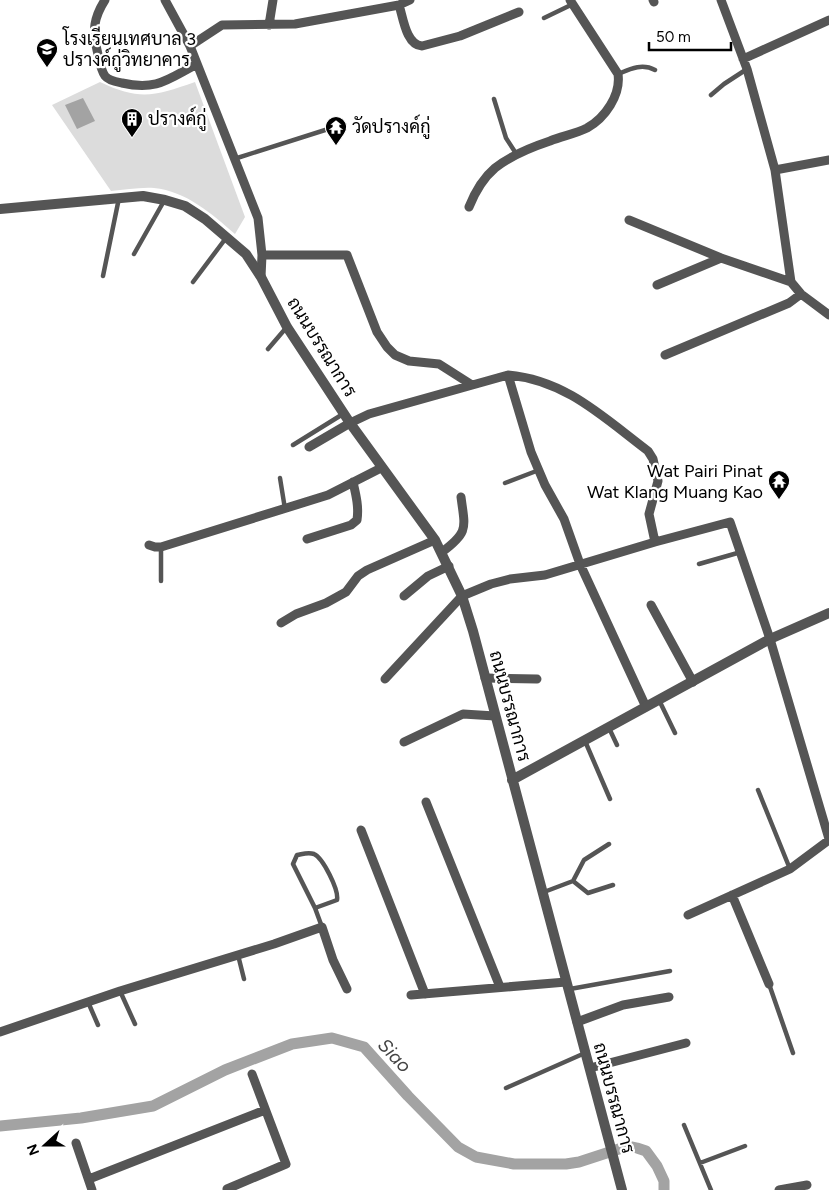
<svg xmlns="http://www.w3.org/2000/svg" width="829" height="1190" font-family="Figtree,Sarabun,sans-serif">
<rect width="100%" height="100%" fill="#fff"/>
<!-- green -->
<path fill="#dcdcdc" d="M100 82C140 101 155 96 195 82L245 217 235 234C212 214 186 191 154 188 140 187 125 190 111 191L52 105Z"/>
<!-- water -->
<path fill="#a3a3a3" d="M83 98 95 121 77 129 65 105Z"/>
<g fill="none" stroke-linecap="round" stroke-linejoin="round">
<!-- canal -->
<path stroke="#a3a3a3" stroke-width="11" d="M0 1126 81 1118 153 1106 225 1070 292 1044 332 1038 364 1047 408 1096 458 1147 476 1157 514 1164H566L579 1162 628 1146 637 1148 646 1151 657 1166 664 1181V1190"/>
<!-- service -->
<path stroke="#555" stroke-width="4.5" d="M544 18 573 4
M618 74C630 69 642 63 655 70
M711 95 724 84 747 69
M494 99 506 138 517 155
M234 159 344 124
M134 254 164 201
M103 276 119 198
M193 282 226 238
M268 349 286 328
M293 445 343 414
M280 478 285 509
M505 483 539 470
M699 564 741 552
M161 581V547
M659 700 675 733
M609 728 617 745
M585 741 610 799
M758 790 790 869
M573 881 588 893 613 885
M544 892 573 881 584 860 609 844
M315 908 293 864 297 855C303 854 308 852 314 854 323 858 339 890 337 900L315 908 322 927
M238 955 244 979
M769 984 793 1053
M570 989 670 971
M120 991 135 1024
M88 1002 98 1025
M506 1088 585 1053
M684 1125 711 1190
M700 1163 745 1146"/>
<!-- minor -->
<path stroke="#555" stroke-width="9" d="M105 0C94 17 92 31 97 50 99 58 100 69 105 76 109 81 117 82 122 83 157 91 168 79 197 64
M165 0 190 46 258 218 262 255 261 277
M653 0 654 2
M721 0 747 69 775 170 791 282
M399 5C403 17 406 45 422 46L460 36 519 12
M269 25 273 0
M190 46 222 25 295 24 399 5 410 0
M743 59 829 20
M775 170 829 160
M469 207C475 192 482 179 495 168 510 156 532 147 550 141 562 136 575 134 587 128 605 118 621 95 618 74L570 0
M629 220 721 258 791 282 801 294 829 315
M262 255H347L377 332 387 347 395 355 409 361 439 364 472 385
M657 285 721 258
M665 355 789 303 801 294
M508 375 531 452 545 485 564 519 580 564 646 707
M309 447 350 423 369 414 508 375C566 380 604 418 648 451L653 459 658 481 649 514 655 542 545 575 510 579 491 584 462 596 385 679
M307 539 351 525 357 520C359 507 356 495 353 482
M655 542 730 522 770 639 829 839
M149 545 155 547H161L328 495 381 468
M442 552C469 532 465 528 461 497
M404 596 428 576 449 566
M651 605 693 682
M281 623 296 614 326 603 346 592 358 576 367 570 435 540
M485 678 537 679
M404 742 463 714 495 716
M426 802 500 987
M361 830 425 994
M732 895 769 984
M688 915 790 869 829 840
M411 995 566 982
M577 1022 623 1005 669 997
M0 1032 120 991 274 944 322 927 333 960 347 989
M590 1068 686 1043
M76 1143 92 1190
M89 1179 265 1110
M227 1189 286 1164 252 1074
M779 1190 807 1185"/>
<!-- tertiary -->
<path stroke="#555" stroke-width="10" d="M0 209 143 196 165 200 185 206 205 219 246 254 261 277 287 327 350 423 435 540 462 596 473 631 622 1190
M512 780 770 639 829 613"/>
</g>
<!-- icons -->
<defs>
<g id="school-pin" transform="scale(1.125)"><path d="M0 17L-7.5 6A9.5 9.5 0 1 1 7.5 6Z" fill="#000" stroke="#fff"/><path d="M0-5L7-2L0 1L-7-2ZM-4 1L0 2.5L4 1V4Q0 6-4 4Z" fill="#fff"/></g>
<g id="building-pin" transform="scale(1.125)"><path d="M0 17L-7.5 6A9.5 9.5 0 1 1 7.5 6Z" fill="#000" stroke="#fff"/><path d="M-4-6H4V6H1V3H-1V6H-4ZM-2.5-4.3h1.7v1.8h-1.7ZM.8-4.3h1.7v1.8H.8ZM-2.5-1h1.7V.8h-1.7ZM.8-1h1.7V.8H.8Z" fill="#fff"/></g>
<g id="temple-pin" transform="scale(1.125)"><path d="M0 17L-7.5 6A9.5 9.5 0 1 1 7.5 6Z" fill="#000" stroke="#fff"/><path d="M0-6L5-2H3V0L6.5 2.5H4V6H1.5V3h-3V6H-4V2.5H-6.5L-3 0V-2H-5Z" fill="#fff"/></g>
</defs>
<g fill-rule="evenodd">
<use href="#school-pin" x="47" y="49"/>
<use href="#building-pin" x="132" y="119"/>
<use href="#temple-pin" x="336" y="127"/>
<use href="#temple-pin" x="779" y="481"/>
</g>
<g text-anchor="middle" stroke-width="4.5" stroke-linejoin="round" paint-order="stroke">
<!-- poi labels -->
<g font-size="18" fill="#000" stroke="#fff" text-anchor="start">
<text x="63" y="45">โรงเรียนเทศบาล 3<tspan x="63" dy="21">ปรางค์กู่วิทยาคาร</tspan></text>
<text x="148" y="125">ปรางค์กู่</text>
<text x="352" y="133">วัดปรางค์กู่</text>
<text x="763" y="477" text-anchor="end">Wat Pairi Pinat<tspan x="763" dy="21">Wat Klang Muang Kao</tspan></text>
</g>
<!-- street labels -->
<g font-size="18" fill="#000" stroke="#fff">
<text transform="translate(322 347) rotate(58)" y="6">ถนนบรรณาการ</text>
<text transform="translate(510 706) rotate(75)" y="6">ถนนบรรณาการ</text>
<text transform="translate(614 1098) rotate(75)" y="6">ถนนบรรณาการ</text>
</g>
<!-- water labels -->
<g font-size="19" font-style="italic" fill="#444" stroke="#fff">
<text transform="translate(395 1055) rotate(46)" y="7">Siao</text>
</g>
</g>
<!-- north arrow -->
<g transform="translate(45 1145) rotate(249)" stroke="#ffffff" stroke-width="4" paint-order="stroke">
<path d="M0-4L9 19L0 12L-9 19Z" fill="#000000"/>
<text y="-8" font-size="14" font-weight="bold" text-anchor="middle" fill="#000000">N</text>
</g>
<!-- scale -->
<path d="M649 42v8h82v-8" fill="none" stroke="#000000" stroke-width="2.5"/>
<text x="656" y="42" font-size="15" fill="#000000" stroke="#ffffff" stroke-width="4" paint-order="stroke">50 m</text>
</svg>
